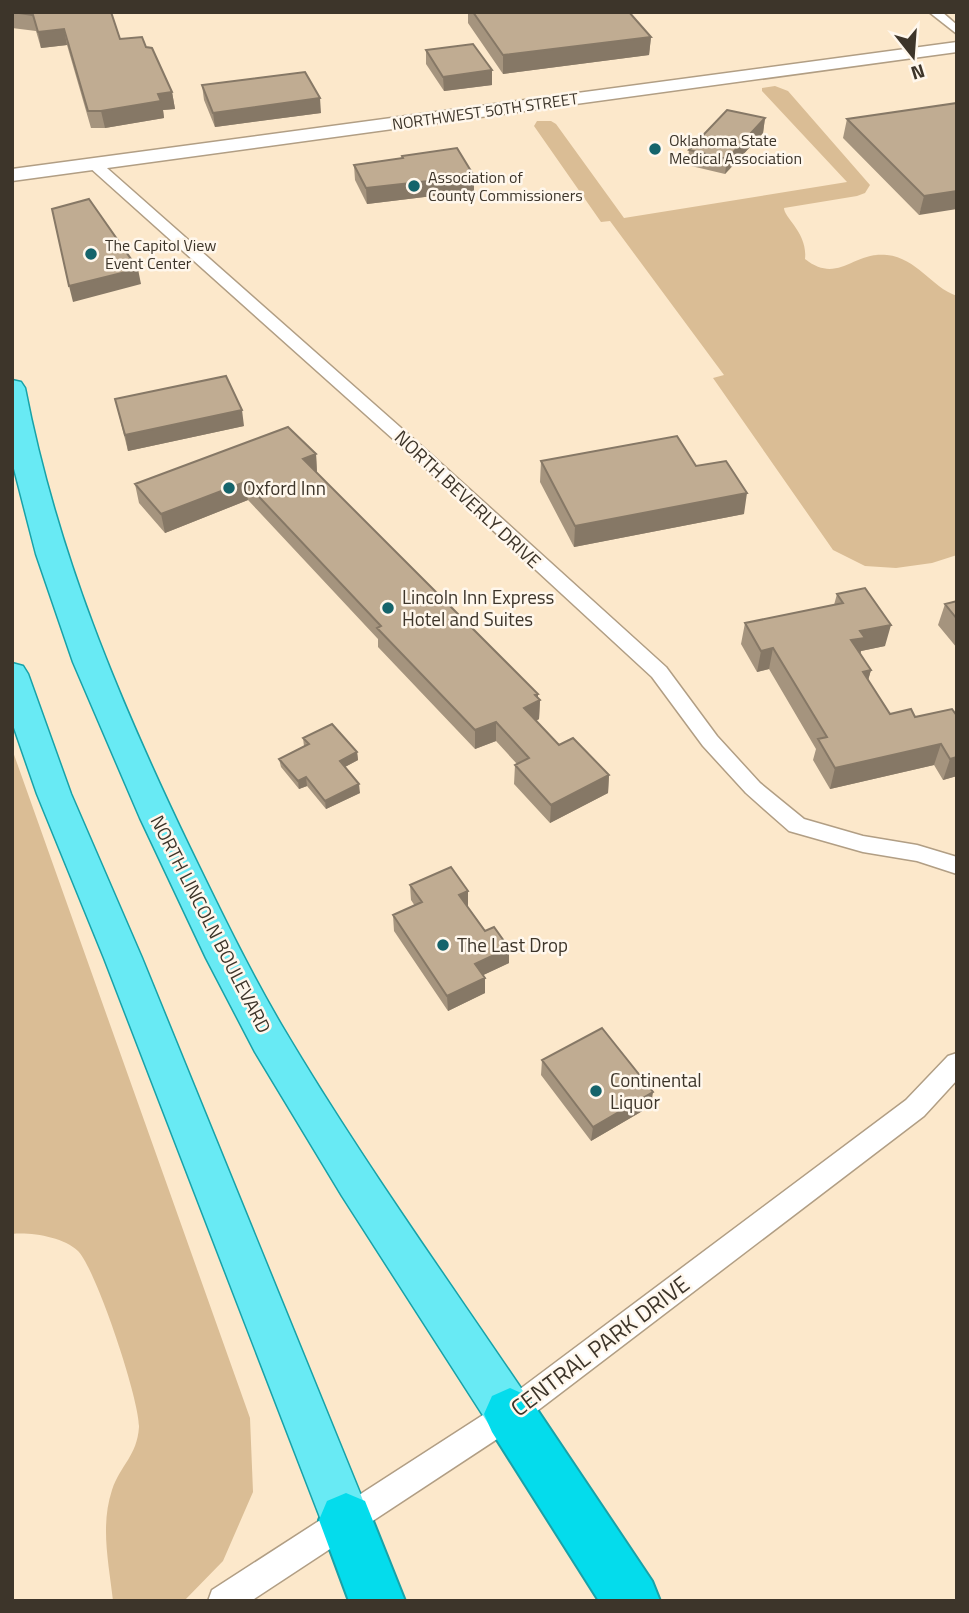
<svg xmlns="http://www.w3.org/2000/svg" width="969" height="1613" font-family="'Titillium Web',sans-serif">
<rect width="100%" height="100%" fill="#fce8cb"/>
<!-- green -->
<path fill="#dabd95" d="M775 86 788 91 870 185 865 193 857 196 784 208C784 218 808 233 805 259 838 285 853 251 887 255 917 258 931 287 957 296V555L932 563 896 568 865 566 833 550 713 378 724 375 610 221 601 222 534 126 537 121H551L556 124 624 218 847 182 762 91V88Z
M12 749 250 1418 253 1492 223 1561 184 1601H113C109 1564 100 1526 112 1490 121 1464 137 1456 139 1427 140 1401 96 1269 78 1251 63 1237 31 1232 12 1234Z"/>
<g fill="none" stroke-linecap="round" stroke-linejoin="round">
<!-- street casing -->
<g stroke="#b19e84" stroke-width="3">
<path id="street" d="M929 12H942L957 25V34Z
M94 160 99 161 434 457 666 667 717 736 760 783 804 819 863 836 917 845 957 857V874L917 861 863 852 789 831 746 793 703 746 652 677 422 465 89 167V161Z
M957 1053V1080L924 1116 520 1424 251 1601H208L212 1590 500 1404 906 1100 948 1056Z"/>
</g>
<!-- secondary casing -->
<g stroke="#b19e84" stroke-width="3">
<path id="secondary" d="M957 42V52L12 181V169Z"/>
</g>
<!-- primary casing -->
<g stroke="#18a2a8" stroke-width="3">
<path id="primary" d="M12 380 21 382 25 388C57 553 118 698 190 848 219 908 248 968 282 1026 357 1153 444 1274 527 1397L534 1414 527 1431 510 1438 493 1431 342 1196 255 1052 206 958 140 818 73 662 36 554 12 461Z
M12 663 23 666 28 674 71 794 142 958 371 1520 363 1537 346 1545 329 1537 321 1520 104 958 37 794 12 722Z"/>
</g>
<!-- highway casing -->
<g stroke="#18a2a8" stroke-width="4">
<path id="highway" d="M510 1388 528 1396 652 1581 660 1601H599L492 1432 484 1414 492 1396Z
M346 1493 365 1501 405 1601H349L319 1520 327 1501Z"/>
</g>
<!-- street -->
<use href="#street" fill="#fff" fill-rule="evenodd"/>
<!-- secondary -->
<use href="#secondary" fill="#fff" fill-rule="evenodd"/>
<!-- primary -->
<use href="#primary" fill="#68eaf4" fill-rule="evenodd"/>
<!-- highway -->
<use href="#highway" fill="#04dcec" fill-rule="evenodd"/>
</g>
<!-- wall -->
<path fill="#a5947e" d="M12 12H111L120 39 146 47 172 92 175 109 163 110 164 118 105 128H91L67 45 41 48 36 31 12 28Z
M468 12H629L651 37 649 55 503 74 468 23Z
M426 50 492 85 444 91 426 64Z
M202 85 321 113 215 127 204 100Z
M957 103 919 215 843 138 847 119Z
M765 118 763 133 725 174 687 165 689 150Z
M402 156 474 176V191L367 204 355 180 354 165 402 158Z
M115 399 244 426 128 451Z
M316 454 317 473 540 700 539 719 536 721 559 745 609 775 608 793 550 823 514 784 515 765 517 764 496 741 475 749 378 647V639L248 500 165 533 139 503 135 484Z
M541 461 696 466 744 514 574 547 540 482Z
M837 594 885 646 861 651 860 655 871 670 868 680 890 714 915 717 952 709 957 776 943 780 934 765 830 789 813 760 816 749 769 669 757 672 741 644 745 623 834 605Z
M957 601V648L938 625 945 604Z
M303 738 357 752 358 760 345 767 360 793 326 809 307 786 299 789 281 767 279 759 304 746Z
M410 885 468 891V907L509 963 483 975 485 993 448 1011 394 931 393 915 415 906 411 900Z
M542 1060 651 1106 591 1141 541 1075Z"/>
<!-- shaded-wall -->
<path fill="#867866" d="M64 29 67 45 41 48 38 32Z
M651 37 649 55 503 74V55Z
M492 70V85L444 91 443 77Z
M172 92 175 109 163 110 164 118 105 128 101 111 158 94Z
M320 98 321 113 215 127 213 113Z
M765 118 763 133 725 174 727 159Z
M474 176V191L367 204 366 188Z
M957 191V209L919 215 924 196Z
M138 269 141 284 73 302 69 286Z
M242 410 244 426 128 451 125 435Z
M316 454 317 473 305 478 303 459Z
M245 482 248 500 165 533 161 514Z
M747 493 744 514 574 547 575 526Z
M891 625 885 646 861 651 859 659 851 640 860 631Z
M773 648 769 669 757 672 761 651Z
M871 670 865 691 863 672Z
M538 694V701L540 700 539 719 523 727 524 708 535 695Z
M496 722V741L475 749V730Z
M941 744 934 765 830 789 835 768Z
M357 752 358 760 341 769 340 761Z
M957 757V776L943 780 950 759Z
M609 775 608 793 550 823 551 805Z
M306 777 307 786 299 789 298 781Z
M359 784 360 793 326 809 325 801Z
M468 891V907L459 895Z
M509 948V963L475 979V964Z
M485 978V993L448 1011 447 996Z
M653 1092 651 1106 591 1141 593 1127Z"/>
<!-- building -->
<path fill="#c0ac92" stroke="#867866" stroke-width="2" d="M12 12H111L120 39 142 37 146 47 152 48 172 92 158 94 161 101 101 111H88L64 29 38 32 33 15Z
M473 12H629L651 37 503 55Z
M473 44 492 70 443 77 426 50Z
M305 72 320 98 213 113 202 85Z
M957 103V191L924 196 847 119Z
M727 110 765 118 727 159 689 150Z
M457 148 474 176 366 188 354 165 403 158 402 156Z
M89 199 138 269 69 286 52 209Z
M226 376 242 410 125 435 115 399Z
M288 427 316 454 303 459 538 694 535 695 540 700 524 708 559 745 573 738 609 775 551 805 515 765 529 758 496 722 475 730 377 628 381 626 245 482 161 514 135 484Z
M677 436 696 466 726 461 747 493 575 526 541 461Z
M865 588 891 625 860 631 865 638 851 640 871 670 863 672 890 714 911 709 915 717 952 709 957 716V757L950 759 941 744 835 768 818 739 827 737 773 648 761 651 745 623 843 603 837 594Z
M957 601V619L945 604Z
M332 724 357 752 340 761 359 784 325 801 306 777 298 781 279 759 309 744 303 738Z
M451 867 468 891 459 895 485 931 494 927 509 948 475 964 485 978 447 996 393 915 422 902 410 885Z
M602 1028 653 1092 593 1127 542 1060Z"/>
<!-- markers -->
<g fill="#15646b" stroke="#fff7ec" stroke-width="2.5">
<circle cx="655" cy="149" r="7"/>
<circle cx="414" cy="186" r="7"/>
<circle cx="91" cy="254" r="7"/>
<circle cx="229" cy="488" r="7"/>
<circle cx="388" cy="608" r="7"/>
<circle cx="443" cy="945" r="7"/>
<circle cx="596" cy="1091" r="7"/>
</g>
<g text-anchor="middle" stroke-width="5" stroke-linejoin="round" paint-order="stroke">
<!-- far-street labels -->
<g font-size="16" fill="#3d352a" stroke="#fff7ec">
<text transform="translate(485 111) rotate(-8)" y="6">NORTHWEST 50TH STREET</text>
</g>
<!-- far-poi labels -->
<g font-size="16" fill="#3d352a" stroke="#fff7ec" text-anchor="start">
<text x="669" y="146">Oklahoma State<tspan x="669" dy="18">Medical Association</tspan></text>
<text x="428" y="183">Association of<tspan x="428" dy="18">County Commissioners</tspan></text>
<text x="105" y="251">The Capitol View<tspan x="105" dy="18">Event Center</tspan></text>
</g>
<!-- poi labels -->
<g font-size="19" fill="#3d352a" stroke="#fff7ec" text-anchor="start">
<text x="243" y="495">Oxford Inn</text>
<text x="402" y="604">Lincoln Inn Express<tspan x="402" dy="22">Hotel and Suites</tspan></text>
<text x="457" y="952">The Last Drop</text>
<text x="610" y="1087">Continental<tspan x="610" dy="22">Liquor</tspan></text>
</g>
<!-- street labels -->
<g font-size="19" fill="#3d352a" stroke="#fff7ec">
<text transform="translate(468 499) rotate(43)" y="7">NORTH BEVERLY DRIVE</text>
<text transform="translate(211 924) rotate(63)" y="7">NORTH LINCOLN BOULEVARD</text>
</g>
<!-- near-street labels -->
<g font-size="23" fill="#3d352a" stroke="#fff7ec">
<text transform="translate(600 1346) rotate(-37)" y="8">CENTRAL PARK DRIVE</text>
</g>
</g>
<!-- border -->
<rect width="969" height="1613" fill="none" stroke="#3d352a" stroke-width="28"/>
<!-- north arrow -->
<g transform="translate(913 56) rotate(163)" stroke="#fff7ec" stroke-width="5" paint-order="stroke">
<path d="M0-5L12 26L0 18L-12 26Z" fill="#3d352a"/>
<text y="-10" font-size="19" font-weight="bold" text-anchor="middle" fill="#3d352a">N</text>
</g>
</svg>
